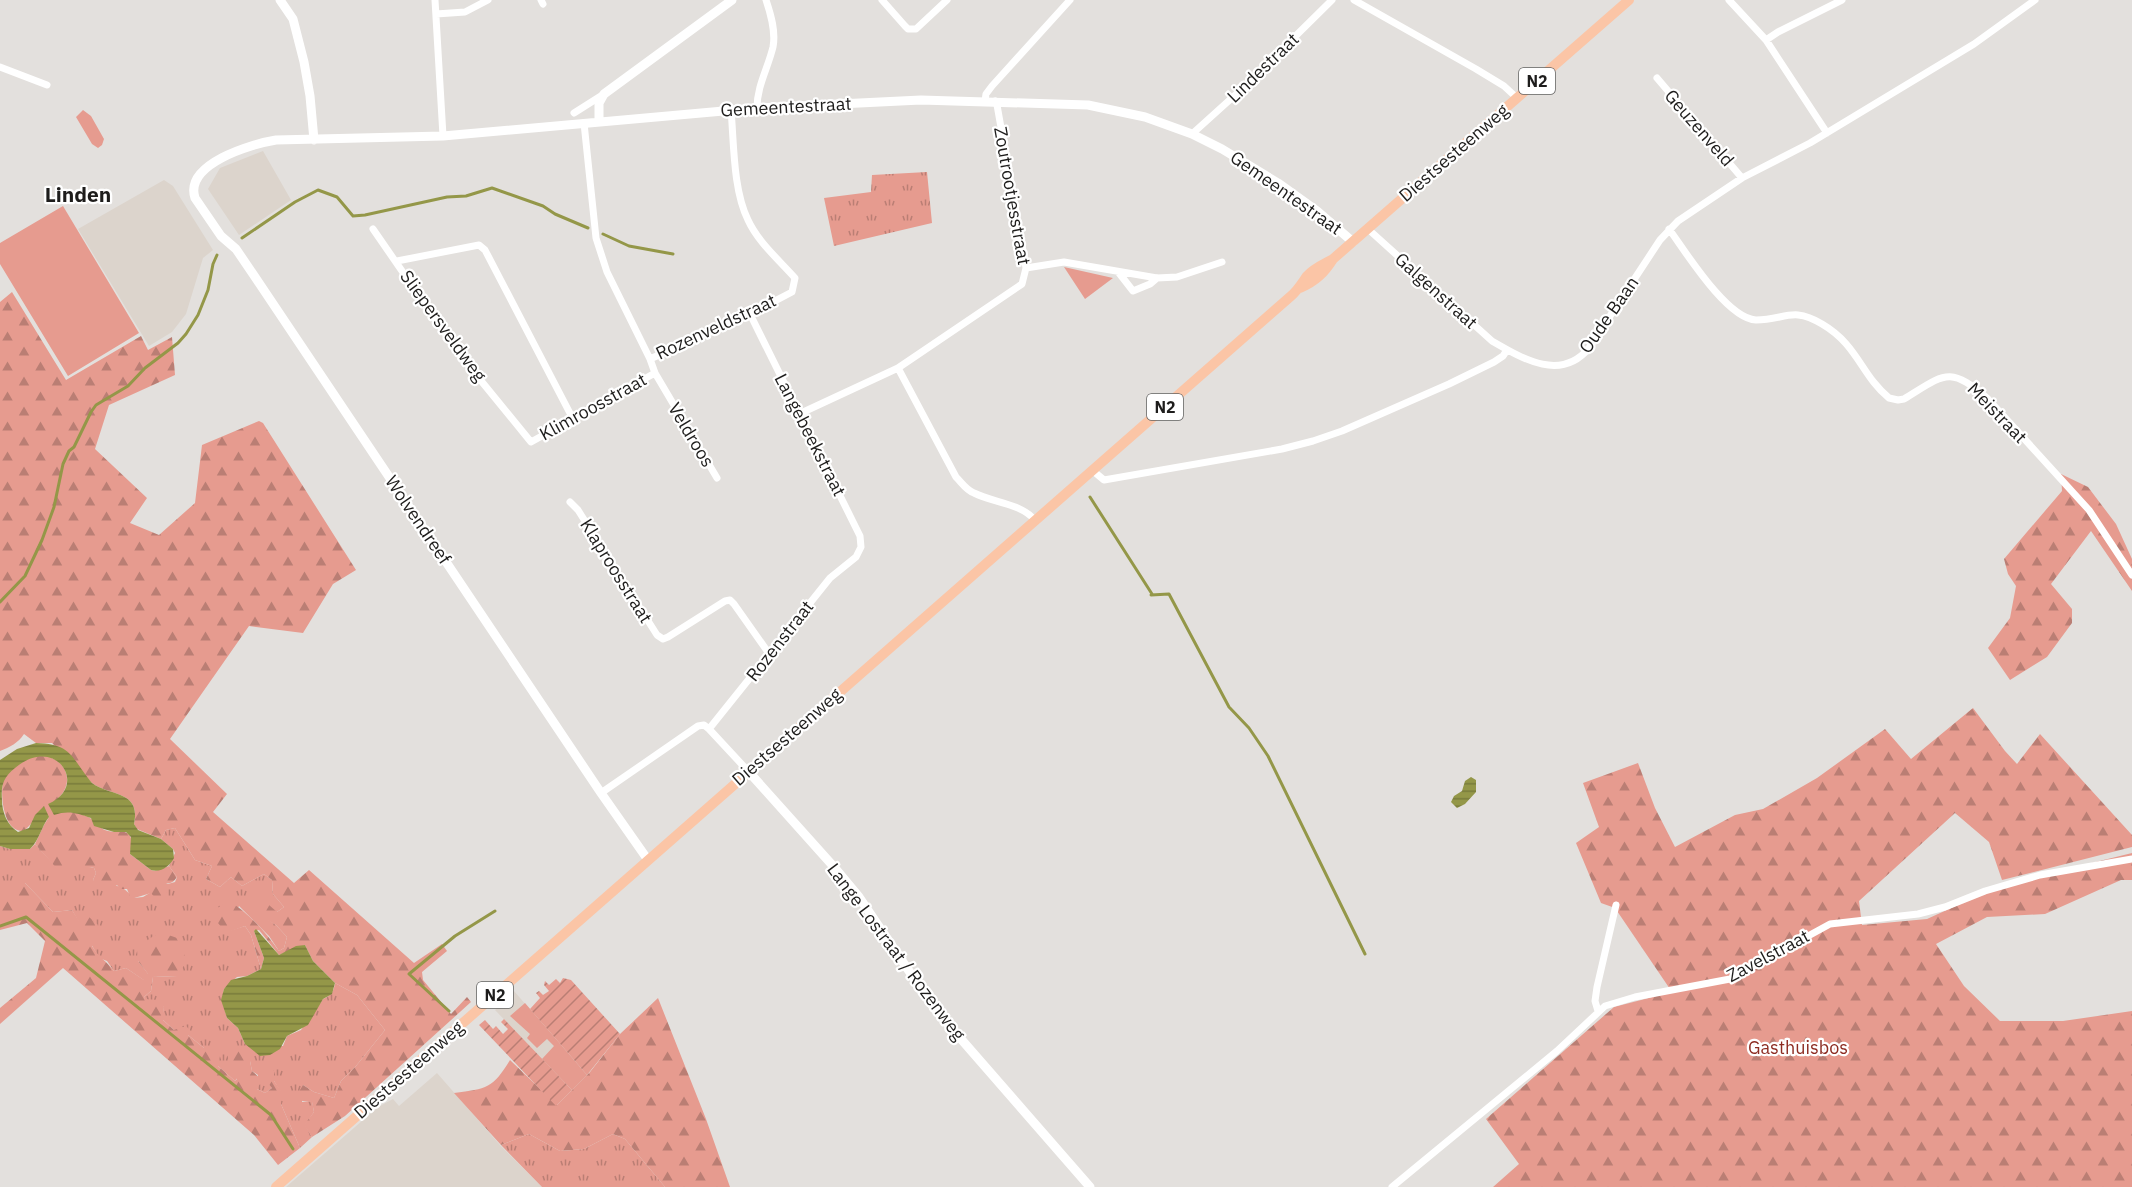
<svg xmlns="http://www.w3.org/2000/svg" width="2132" height="1187" font-family="'IBM Plex Sans',sans-serif">
<defs>
<pattern id="grass-tufts" width="24" height="20" patternUnits="userSpaceOnUse" patternTransform="scale(1.5)"><rect width="24" height="20" fill="#e69b8f"/><path d="M3 7l-1-3M5 7V3M7 7l1-3M15 17l-1-3M17 17v-4M19 17l1-3" fill="none" stroke="#ba7e74"/></pattern>
<pattern id="forest-firs" width="22" height="20" patternUnits="userSpaceOnUse" patternTransform="scale(1.5)"><rect width="22" height="20" fill="#e69b8f"/><path d="M5 1l3.5 6h-7zM16 11l3.5 6h-7z" fill="#ba7e74"/></pattern>
<pattern id="garden-furrows" width="10" height="10" patternUnits="userSpaceOnUse" patternTransform="scale(1.5)"><rect width="10" height="10" fill="#e69b8f"/><path d="M-1 1l2-2M0 10L10 0M9 11l2-2" fill="none" stroke="#ba7e74"/></pattern>
<pattern id="water-rules" width="6" height="5" patternUnits="userSpaceOnUse" patternTransform="scale(1.5)"><rect width="6" height="5" fill="#949748"/><path d="M0 2.5h6" fill="none" stroke="#787b3b"/></pattern>
</defs>
<rect width="100%" height="100%" fill="#e3e0dd"/>
<!-- built -->
<path fill="#dcd4cc" d="M263 151 291 200 239 235 208 189 220 168Z
M164 180 173 186 213 250 203 258 186 314 172 332 149 346 78 229Z
M514 991 587 1075 572 1090 495 1010Z
M437 1073 500 1145 542 1187H286L378 1107 393 1099 399 1106Z"/>
<!-- grass -->
<path fill="url(#grass-tufts)" d="M927 172 932 223 834 246 824 198 871 192 872 175Z
M175 828 195 860 212 866 206 879 220 887 231 877 242 886 264 874 272 880 273 894 284 907 277 912 261 915 276 925 287 937 284 948 279 951 269 936 239 906 226 932 245 926 251 935 261 969 247 976 237 977 224 989 222 1000 227 1018 238 1028 245 1044 283 1046 287 1036 301 1030 323 999C331 996 334 991 335 983L357 995 385 1030 356 1066 341 1081 334 1098 314 1092 303 1085 302 1102 312 1101 314 1112 305 1125 312 1137 300 1148 281 1104V1092L274 1081 270 1083 272 1088 265 1093 257 1089 258 1075 252 1071 250 1061 235 1081 218 1066 204 1048 188 1035 174 1030 162 1019 164 1007 145 1000 144 997 151 991 153 977 177 976 138 961 149 975 145 981 126 968 114 971 107 961 99 958 72 910 53 912 25 883H0V846L10 849H30L35 844 60 871 90 867 94 868 96 873 93 880C110 887 121 881 133 898L143 897 163 885 164 882 168 884 175 882 177 877 169 866 175 853 173 849 161 839 166 830Z
M529 1134 560 1151 584 1149 613 1134 625 1139 665 1187H542L501 1145Z"/>
<!-- forest -->
<path fill="url(#forest-firs)" d="M12 292 66 380 141 336 148 350 172 337 175 375 109 405 95 449 147 498 130 523 159 535 195 503 202 445 259 421 263 423 356 570 333 584 303 633 249 626 170 739 227 794 213 812 294 883 309 870 414 963 442 944 447 951 422 972 423 980 451 1014 467 997 471 1002 345 1116 312 1137 304 1125 314 1112 312 1102 294 1100 303 1085 314 1092 334 1098 341 1081 356 1066 385 1030 357 995 335 983 313 961 305 945 279 955 259 930 254 931 264 958 261 969 251 935 245 926 226 933 218 923V908L227 900C248 912 266 932 279 951L284 948 287 937 276 925 249 910 250 901 261 898 277 912 284 907 273 894 272 880 264 874 242 886 231 877 220 887 206 879 212 866 195 860 175 828 166 830 161 839 137 829 134 824C141 790 111 797 92 783L52 743H36L24 734C18 743 10 747 0 751V302Z
M2061 474 2088 487 2116 524 2132 559V591L2091 531 2051 584 2072 609V623L2047 657 2010 680 1988 648 2010 618 2016 586 2008 574 2004 559 2062 491Z
M1973 708 2005 751 2017 764 2040 734 2132 835V847L2002 880 1989 842 1955 813 1859 901 1862 925 1927 919 1982 894 2039 876 2132 853V880H2121L2045 914 1987 917 1936 944 1964 986 2000 1021H2063L2132 1011V1187H1493L1519 1164 1486 1119 1614 1007 1672 992 1615 908 1601 903 1576 843 1599 827 1583 783 1638 763 1655 808 1675 847 1735 815 1763 809 1817 778 1885 729 1911 759Z
M40 755C67 757 77 784 55 801L62 812C72 811 85 814 93 820 98 825 101 829 108 831 115 833 126 829 130 836 133 841 131 849 130 854L151 870 155 871 169 866 177 877C173 883 170 884 164 883L168 896C161 899 156 900 151 893L131 899 127 889H120L117 885 109 891 103 884 99 887 93 880 96 873 94 868 90 867 84 871H59L35 844 44 825 49 817 32 823 24 831C4 833 0 797 3 782 7 768 26 758 40 755Z
M0 883H25L53 912 72 910 79 921 89 917 98 925 95 930 100 937 92 946C99 958 106 960 114 971L126 968 144 980 148 974 138 961 137 950C150 936 158 930 177 938L187 961 177 976 153 977 151 991 144 997 145 999 159 1000 164 1007 163 1020 174 1030 186 1026 190 1030 188 1035 204 1048 212 1046 221 1051 218 1066 235 1081 237 1079 231 1072 227 1053 235 1048 244 1050 250 1061 252 1071 262 1080 257 1089 265 1093 272 1088 264 1078 266 1070 274 1071V1081L282 1092 281 1104 300 1148 278 1165 254 1135 63 968 0 1024V1008L36 978 45 941 27 923 0 930Z
M658 998 706 1119 730 1187H665L625 1139 613 1134 584 1149 560 1151 529 1134 501 1145 454 1093C487 1089 493 1088 510 1060L557 1105 590 1072 620 1034Z"/>
<!-- park -->
<path fill="#e69b8f" d="M83 110 91 116 104 139 102 145 98 148 92 144 76 117Z
M63 206 139 333 68 376 0 264V243Z
M1064 267 1113 278 1085 299Z
M525 1003 587 1075 572 1090 542 1059 554 1046 547 1039 537 1048 527 1038 530 1034 510 1016Z"/>
<!-- garden -->
<path fill="url(#garden-furrows)" d="M563 978 571 980 620 1034 587 1075 530 1009 540 998 536 993 539 991 543 995 549 991 544 985 545 981 549 985 556 979 560 983Z
M504 1019 572 1090 556 1106 479 1025 485 1020 493 1029 496 1026 503 1034 508 1029 501 1022Z"/>
<!-- water -->
<path fill="url(#water-rules)" d="M36 743C73 744 71 758 92 783 111 797 141 790 134 824L138 830 161 839 173 849 174 858C170 866 161 873 151 870L130 854 131 837 126 832H114L94 826 91 818C77 813 68 810 54 815L48 804C90 787 56 733 15 768 3 778 1 785 2 800 2 812 7 825 18 832L29 828 35 815 44 806 49 817C41 827 40 839 30 849H10L0 846V760L17 749Z
M1471 777 1476 780V792L1465 804 1457 808 1451 802 1454 796 1462 791 1465 781Z
M256 929 279 955 296 946 305 945 313 961 335 983 332 994 323 999 308 1025 287 1036 280 1049 270 1055 260 1056 245 1044 238 1028 227 1018 221 1000 224 989 231 980 247 976 261 969 264 958 254 931Z"/>
<g fill="none" stroke-linecap="round" stroke-linejoin="round">
<!-- stream -->
<path stroke="#949748" stroke-width="3" d="M603 234 629 246 673 254
M242 238 295 202 318 190 337 197 353 216 365 215 447 197 466 196 492 188 543 206 555 214 588 228
M1090 497 1152 594
M1151 595 1169 594 1229 707 1249 728 1268 756 1365 954
M0 602 25 576 42 540 54 507 63 464 69 451 74 447 91 412 96 405 128 386 145 368 178 343 186 334 198 315 208 290 213 264 217 255
M0 926 26 917 271 1115 293 1149
M449 1011 409 974 455 936 495 911"/>
<!-- minor -->
<path stroke="#fff" stroke-width="7" d="M435 0 443 136
M541 0 543 4
M882 0 905 26 908 29H916L947 0
M1354 0 1476 69 1504 86 1517 98
M1729 0 1766 40 1827 133
M436 14 465 12 488 0
M1766 40 1778 32 1842 0
M0 67 47 85
M1657 78 1742 178
M985 101 986 94 992 86 1070 0
M757 108C757 86 768 68 773 47 776 32 771 15 766 0
M574 113 604 94
M584 123 596 238 607 272 650 359 655 373 717 478
M1192 134 1244 87 1332 0
M373 229 460 355 531 442 655 373
M1368 229 1492 341C1523 359 1561 382 1589 348L1660 240 1678 221 1742 178 1810 143 1974 44 2035 0
M1669 229C1685 251 1727 319 1756 320 1785 320 1792 306 1822 324 1858 345 1861 375 1889 398L1898 400 1904 399C1945 374 1949 365 1988 399L2089 510 2132 575
M397 261 479 245 485 250 573 419
M1026 268 1064 262 1157 278 1177 277 1222 262
M1119 273 1133 291 1150 284 1157 278
M650 359 750 314 792 292 795 278C779 260 758 242 748 220 733 190 734 143 731 110
M898 368 956 477C962 483 966 490 974 493 994 503 1020 503 1035 520
M799 414 898 368 1022 284 1026 268 997 105 995 101
M1092 470 1104 480 1282 449 1313 441 1342 431 1449 384 1494 362 1503 356 1507 350
M570 502 578 510 657 635 663 639 668 637 725 601 730 600 734 604 770 655
M709 729 748 771
M601 793 698 726 704 725 709 729 830 578 856 557 861 547 860 536 750 314
M1598 1011 1595 1001 1597 987 1616 905
M1392 1187 1557 1051 1605 1006 1635 997 1730 979 1830 924 1918 914 1945 907 1985 891 2040 875 2132 859"/>
<!-- tertiary -->
<path stroke="#fff" stroke-width="9" d="M280 0 293 19 304 62 310 96 314 140
M599 122V103L604 94 732 0
M748 771 834 867 859 897 934 1008 1090 1187
M648 860 601 793 253 274 236 249 221 236 195 198C184 164 251 144 276 140L443 136 757 108 921 100 1088 105 1145 117 1192 134 1222 149 1278 183 1317 211 1353 242"/>
<!-- primary -->
<path stroke="#fbc5a6" stroke-width="10" d="M1300 288C1316 281 1324 273 1333 259L1629 0
M276 1187 1291 296C1298 290 1302 283 1307 276 1314 268 1324 264 1333 259"/>
</g>
<g text-anchor="middle" stroke-width="4.5" stroke-linejoin="round" paint-order="stroke">
<!-- shield labels -->
<g fill="#fff" stroke="#626160" stroke-width="1.5">
<rect x="1519" y="68" width="36" height="26" rx="4.5"/>
<rect x="1147" y="394" width="36" height="26" rx="4.5"/>
<rect x="477" y="982" width="36" height="26" rx="4.5"/>
</g>
<g font-size="16" font-weight="bold" fill="#1e1d1c">
<text x="1537" y="87">N2</text>
<text x="1165" y="413">N2</text>
<text x="495" y="1001">N2</text>
</g>
<!-- street labels -->
<g font-size="18" fill="#1e1d1c" stroke="#fff">
<text transform="translate(1263 68) rotate(-44)" y="6">Lindestraat</text>
<text transform="translate(786 107) rotate(-3)" y="6">Gemeentestraat</text>
<text transform="translate(1699 128) rotate(49)" y="6">Geuzenveld</text>
<text transform="translate(1454 153) rotate(-41)" y="6">Diestsesteenweg</text>
<text transform="translate(1286 193) rotate(35)" y="6">Gemeentestraat</text>
<text transform="translate(1012 196) rotate(80)" y="6">Zoutrootjesstraat</text>
<text transform="translate(1436 291) rotate(42)" y="6">Galgenstraat</text>
<text transform="translate(1609 315) rotate(-55)" y="6">Oude Baan</text>
<text transform="translate(443 326) rotate(54)" y="6">Sliepersveldweg</text>
<text transform="translate(716 327) rotate(-25)" y="6">Rozenveldstraat</text>
<text transform="translate(593 407) rotate(-29)" y="6">Klimroosstraat</text>
<text transform="translate(1997 413) rotate(46)" y="6">Meistraat</text>
<text transform="translate(691 435) rotate(59)" y="6">Veldroos</text>
<text transform="translate(810 435) rotate(63)" y="6">Langebeekstraat</text>
<text transform="translate(418 520) rotate(56)" y="6">Wolvendreef</text>
<text transform="translate(616 571) rotate(58)" y="6">Klaproosstraat</text>
<text transform="translate(780 641) rotate(-52)" y="6">Rozenstraat</text>
<text transform="translate(787 737) rotate(-41)" y="6">Diestsesteenweg</text>
<text transform="translate(896 952) rotate(53)" y="6">Lange Lostraat / Rozenweg</text>
<text transform="translate(1768 956) rotate(-28)" y="6">Zavelstraat</text>
<text transform="translate(409 1070) rotate(-41)" y="6">Diestsesteenweg</text>
</g>
<!-- park labels -->
<g font-size="18" fill="#8d2c22" stroke="#fff">
<text x="1798" y="1054">Gasthuisbos</text>
</g>
<!-- quarter labels -->
<g font-size="21" font-weight="bold" fill="#1e1d1c" stroke="#fff">
<text x="78" y="202">Linden</text>
</g>
</g>
</svg>
